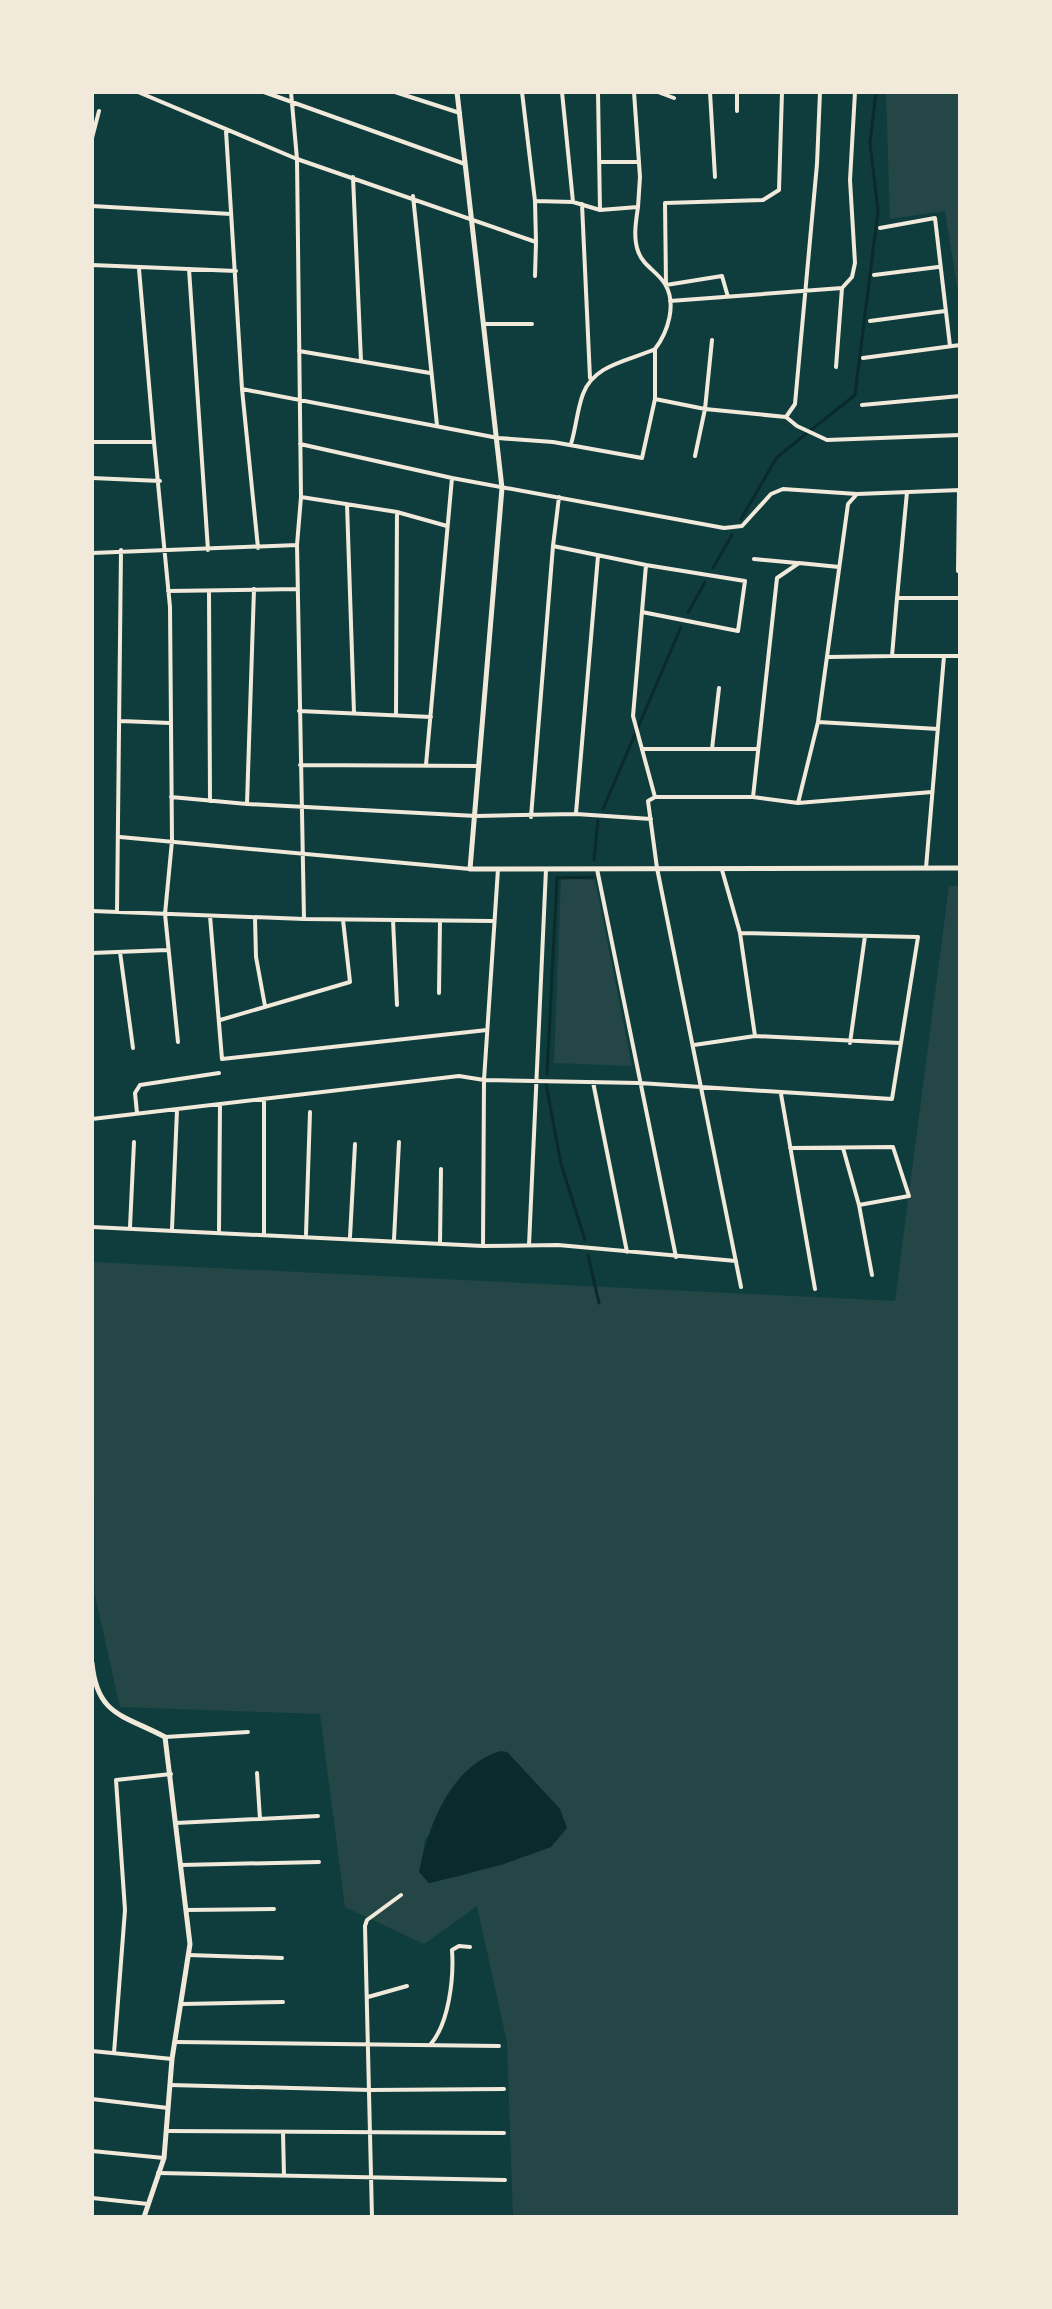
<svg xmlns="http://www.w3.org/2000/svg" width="1052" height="2309" font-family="'PT Serif',serif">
<rect width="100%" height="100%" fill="#0f3d3e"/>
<!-- green -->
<path fill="#244646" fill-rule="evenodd" d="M886 92H960V305L945 211 890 219Z
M561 878 595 880 632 1066 554 1063Z
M949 886H960V2217H513L507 2042 477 1906 424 1944 345 1907 320 1714 120 1707 95 1595 92 1262 895 1301ZM507 1752 560 1809 469 1874 429 1883 420 1873 425 1839Z"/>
<!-- water -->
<path fill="#0a2a2b" d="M501 1751 507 1752 560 1809 567 1828 551 1847 501 1865 429 1883 419 1872C428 1826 451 1765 501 1751Z"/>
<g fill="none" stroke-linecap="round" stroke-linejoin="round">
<!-- stream -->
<path stroke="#0a2a2b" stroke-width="3" d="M741 519 777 457 855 395 878 211 870 143 876 92
M713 568 732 535
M688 613 705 582
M603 809 681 627
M594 860 598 820
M547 1074 557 878 593 877
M546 1084 561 1164 585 1240
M588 1255 599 1303"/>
<!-- minor -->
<path stroke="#f1e9da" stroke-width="4" d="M138 92 297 159 536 242 535 201 522 92
M264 92 465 164
M291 92 297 159 301 497 297 545 304 919
M395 92 460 113
M562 92 573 202
M598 92 600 210
M634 92 640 177 638 207
M658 92 674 98
M710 92 715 177
M737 92V111
M226 131 242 389 258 548
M92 138 99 111
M600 162H639
M353 177 361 361
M413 196 437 425
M535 201 573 202 600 210 638 207C636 221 633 237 638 251 643 266 657 271 665 284 677 304 668 332 655 349 629 361 594 364 583 394 577 410 576 428 571 444
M582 204 590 378
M92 206 231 214
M880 228 935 218 950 346
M92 265 236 271
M139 269 154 442
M189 269 208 550
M874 275 938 267
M535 276 536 242
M842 288 852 277 855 263 850 180 855 92
M728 297 722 276 666 285 665 203 763 200 779 190 782 92
M670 301 842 288 836 367
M870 321 945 311
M484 324H532
M655 349V399L705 409 786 417 795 404 817 164 820 92
M299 351 430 373
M863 358 960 345
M242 389 498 438 553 442 642 458 655 399
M862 405 960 396
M786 417 797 426 827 440 960 435
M92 442H154L170 607 172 841 165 914 178 1042
M300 444 452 478 724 528 742 526 771 494 783 489 857 494
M695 456 705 409 712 340
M92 478 160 481
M907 492 897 598H960
M301 497 397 512 447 526
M559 497 553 546 646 565 633 716 655 797
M347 504 354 713
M92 553 297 545
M754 559 797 563
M958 571 959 490
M168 591 297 589
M209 592 210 801
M642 612 738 631 745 581 646 565
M892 656H960
M828 657 892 656 897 598
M299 711 431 717
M396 713 397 512
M121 721 170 723
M818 722 938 729
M644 749H758
M712 749 719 688
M300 765 479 766
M426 765 452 478
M171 797 247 804 476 816 576 814 651 819
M753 797 777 578 799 563 839 567
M798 803 818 722 848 504 857 494 960 490
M247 804 254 589
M576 813 598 556
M531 817 553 546
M120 837 470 869
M926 868 944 656
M597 869 676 1257
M722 870 740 933 755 1036
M92 911 304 919 492 921
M117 912 121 550
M210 916 222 1059 487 1030
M255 918 256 957 265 1006
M393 920 397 1005
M120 952 133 1048
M92 953 167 950
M439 993 440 921
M220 1020 350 982 343 920
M850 1043 865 936
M694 1045 755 1036 900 1043
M593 1082 627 1252
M781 1094 815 1289
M264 1099V1233
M137 1113 135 1093 140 1085 219 1073
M92 1119 459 1076 484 1080 639 1083 892 1099 918 937 740 933
M790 1148 893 1147 909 1196 859 1205 872 1275
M843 1148 859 1205
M92 1227 483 1246 558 1245 736 1261
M130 1227 134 1142
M172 1229 177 1110
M219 1230 220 1104
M306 1234 310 1112
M350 1237 355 1144
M394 1239 399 1142
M440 1243 441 1169
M529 1245 546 869
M483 1246 484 1080 498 869
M741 1287 657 868 648 801 655 797H753L798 803 932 792
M165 1737 248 1732
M257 1773 260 1819
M176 1823 318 1816
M181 1865 319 1862
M186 1910 274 1909
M188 1955 282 1958
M368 1997 407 1986
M182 2004 283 2002
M176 2042 499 2046
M430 2045C449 2024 454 1978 452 1950L459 1946 470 1947
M92 2051 172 2059
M114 2053 125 1910 116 1780 171 1774
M170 2085 370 2090 504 2089
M92 2099 168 2108
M167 2131 504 2133
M283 2132 284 2176
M92 2151 164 2158
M158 2173 505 2180
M92 2198 148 2204
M372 2217 365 1926 367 1920 401 1895"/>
<!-- tertiary -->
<path stroke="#f1e9da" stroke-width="5" d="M457 92 502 488 470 869 960 868
M92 1663C97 1716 124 1715 165 1737L190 1944 172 2059 164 2158 144 2217"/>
</g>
<!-- border -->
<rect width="1052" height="2309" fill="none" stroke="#f1e9da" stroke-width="188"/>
</svg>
